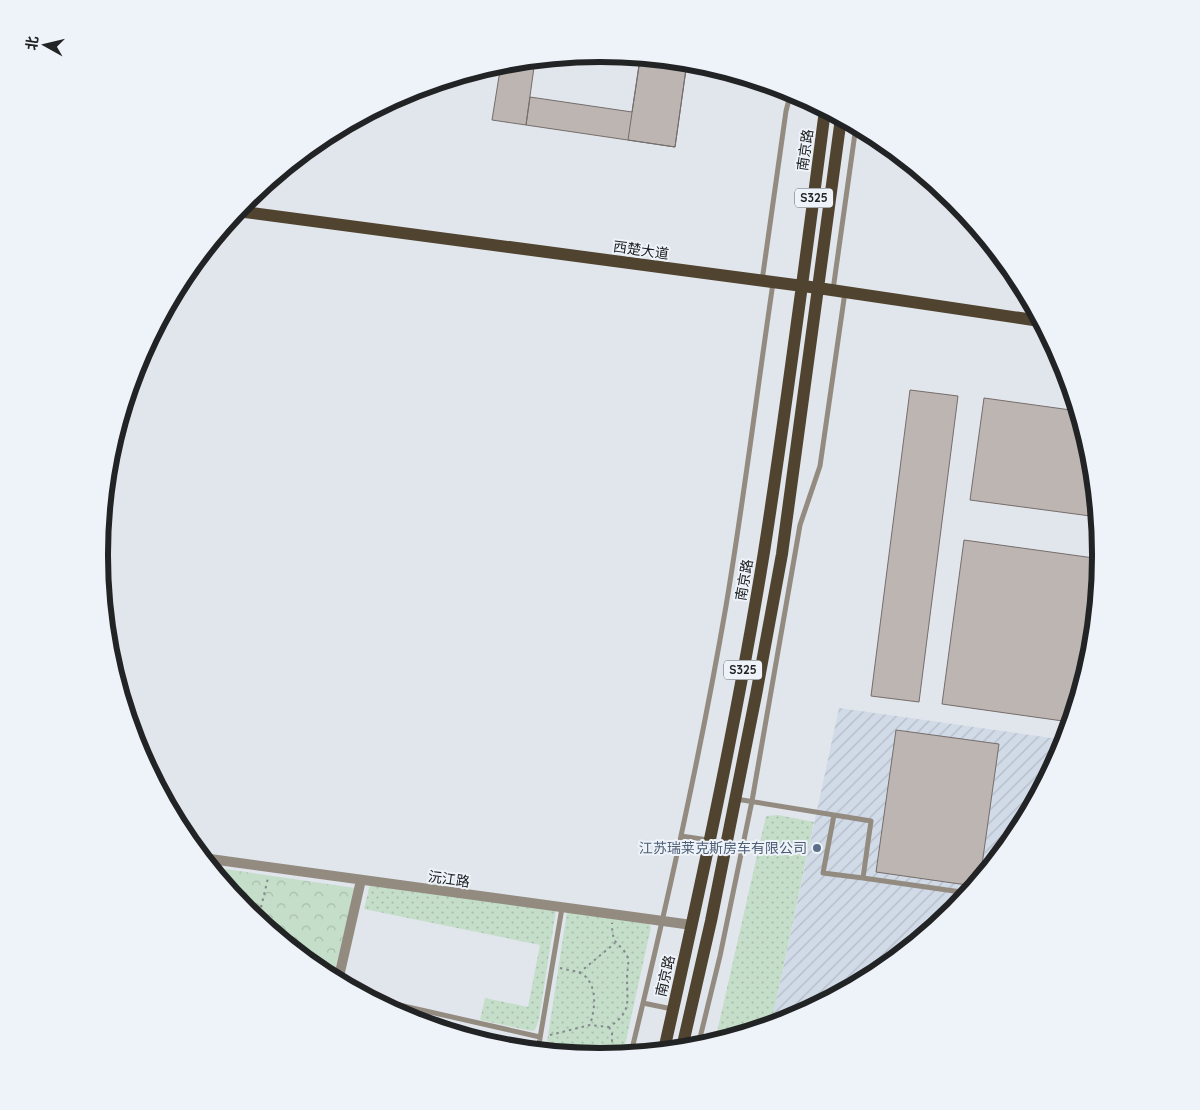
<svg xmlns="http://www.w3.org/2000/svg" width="1200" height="1110" font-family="Quicksand,'Noto Sans SC',sans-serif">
<defs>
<pattern id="industrial-furrows" width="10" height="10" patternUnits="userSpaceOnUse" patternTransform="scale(1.25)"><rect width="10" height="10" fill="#d1dae7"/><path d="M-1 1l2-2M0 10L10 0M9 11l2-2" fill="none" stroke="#b3bbc6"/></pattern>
<pattern id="grass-dots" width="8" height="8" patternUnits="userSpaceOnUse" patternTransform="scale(1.25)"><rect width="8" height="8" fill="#c4dec9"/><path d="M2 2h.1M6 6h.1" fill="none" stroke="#a8beac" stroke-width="1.8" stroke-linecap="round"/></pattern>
<pattern id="forest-crowns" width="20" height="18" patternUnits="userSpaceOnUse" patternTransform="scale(1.25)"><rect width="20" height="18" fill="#c4dec9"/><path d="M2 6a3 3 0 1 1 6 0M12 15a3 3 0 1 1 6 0" fill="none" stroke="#a8beac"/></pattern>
</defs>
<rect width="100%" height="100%" fill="#e1e5ec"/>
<!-- industrial -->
<path fill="url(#industrial-furrows)" d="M839 708 1065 740 1063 747 1017 834 954 910 878 972 792 1018 771 1025Z"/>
<!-- grass -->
<path fill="url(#grass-dots)" d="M778 815 814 822 771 1025 715 1041 766 816Z
M370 884 556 910 539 1019 535 1030 532 1031 480 1020 485 998 528 1007 540 945 364 909Z
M567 912 649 924 651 927 623 1054 600 1056 552 1052 547 1042Z"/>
<!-- forest -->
<path fill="url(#forest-crowns)" d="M211 867 355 888 333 978 321 972 245 909Z"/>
<!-- building -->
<path fill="#bdb5b2" stroke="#756d6b" d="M623 56 687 62 675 147 526 125 530 97 632 112 640 60 623 57Z
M640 58 687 62 675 147 628 140Z
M535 60 526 125 492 120 501 64Z
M910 390 958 396 919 702 871 696Z
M984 398 1078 411 1092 457 1098 517 970 500Z
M964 540 1101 559 1092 653 1070 722 942 704Z
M896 730 999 744 980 879 974 886 876 872Z"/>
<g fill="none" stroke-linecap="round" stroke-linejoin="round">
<!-- path -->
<path stroke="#85898d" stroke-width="2" stroke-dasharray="2.5 4" stroke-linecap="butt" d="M258 920 268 878
M560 968C567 970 578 971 584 975 598 988 595 1009 590 1025
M579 973 615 943
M609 1027 612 1033V1055
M550 1035 590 1025 609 1027C632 1012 627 1002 627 978 627 971 629 965 628 958 621 941 612 949 612 923"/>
<!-- lane -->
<path stroke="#938b80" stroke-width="5" d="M762 281 786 111 791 92
M833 290 856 126
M736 799 871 821 863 878 968 893
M834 815 823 873 863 878
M681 836 708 840
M373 999 540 1037
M643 1003 672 1009
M425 1023 428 1012
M698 1046 720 956 752 801 800 525 820 466 845 292
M538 1050 562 908
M631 1053C667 905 700 757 726 606 744 499 757 391 773 283"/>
<!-- street -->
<path stroke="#938b80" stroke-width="10" d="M203 858 692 925
M338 981 361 880"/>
<!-- primary -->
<path stroke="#50432f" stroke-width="12" d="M237 211 818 288 1040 321
M682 1048 711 921 756 695 782 554 841 118
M664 1050C701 885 737 719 764 552 787 405 806 257 825 110"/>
</g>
<!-- markers -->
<circle fill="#5c6f8a" stroke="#eef3f9" stroke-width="2" cx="817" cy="848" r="5"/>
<g text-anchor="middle" stroke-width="4" stroke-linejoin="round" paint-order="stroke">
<!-- shield labels -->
<g fill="#eef3f9" stroke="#5e6165" stroke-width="1">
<rect x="795" y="188.5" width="38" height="19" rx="4"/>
<rect x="724" y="660.5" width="38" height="19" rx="4"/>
</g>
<g font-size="12" font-weight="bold" fill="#212325">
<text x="814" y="202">S325</text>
<text x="743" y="674">S325</text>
</g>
<!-- street labels -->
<g font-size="14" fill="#212325" stroke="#eef3f9">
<text transform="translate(805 150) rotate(-82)" y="5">南京路</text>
<text transform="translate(641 250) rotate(8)" y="5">西楚大道</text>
<text transform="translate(744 580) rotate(-80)" y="5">南京路</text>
<text transform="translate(449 879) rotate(8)" y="5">沅江路</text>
<text transform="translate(665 976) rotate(-77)" y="5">南京路</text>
</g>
<!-- service labels -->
<g font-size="14" fill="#4e5e75" stroke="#eef3f9" text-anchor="end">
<text x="807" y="853">江苏瑞莱克斯房车有限公司</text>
</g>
</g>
<!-- crop -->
<path d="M0 0H1200V1110H0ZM600 62H600A492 492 0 0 1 1092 554V556A492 492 0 0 1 600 1048H600A492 492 0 0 1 108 556V554A492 492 0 0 1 600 62Z" fill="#eef3f9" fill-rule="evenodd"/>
<path fill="none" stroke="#212325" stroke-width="6" d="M600 62H600A492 492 0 0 1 1092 554V556A492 492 0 0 1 600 1048H600A492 492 0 0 1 108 556V554A492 492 0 0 1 600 62Z"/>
<!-- north arrow -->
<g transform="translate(45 45) rotate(278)" stroke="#eef3f9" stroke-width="4" paint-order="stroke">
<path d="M0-4L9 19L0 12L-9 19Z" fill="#212325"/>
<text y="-8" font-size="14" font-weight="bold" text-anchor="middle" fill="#212325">北</text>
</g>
</svg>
